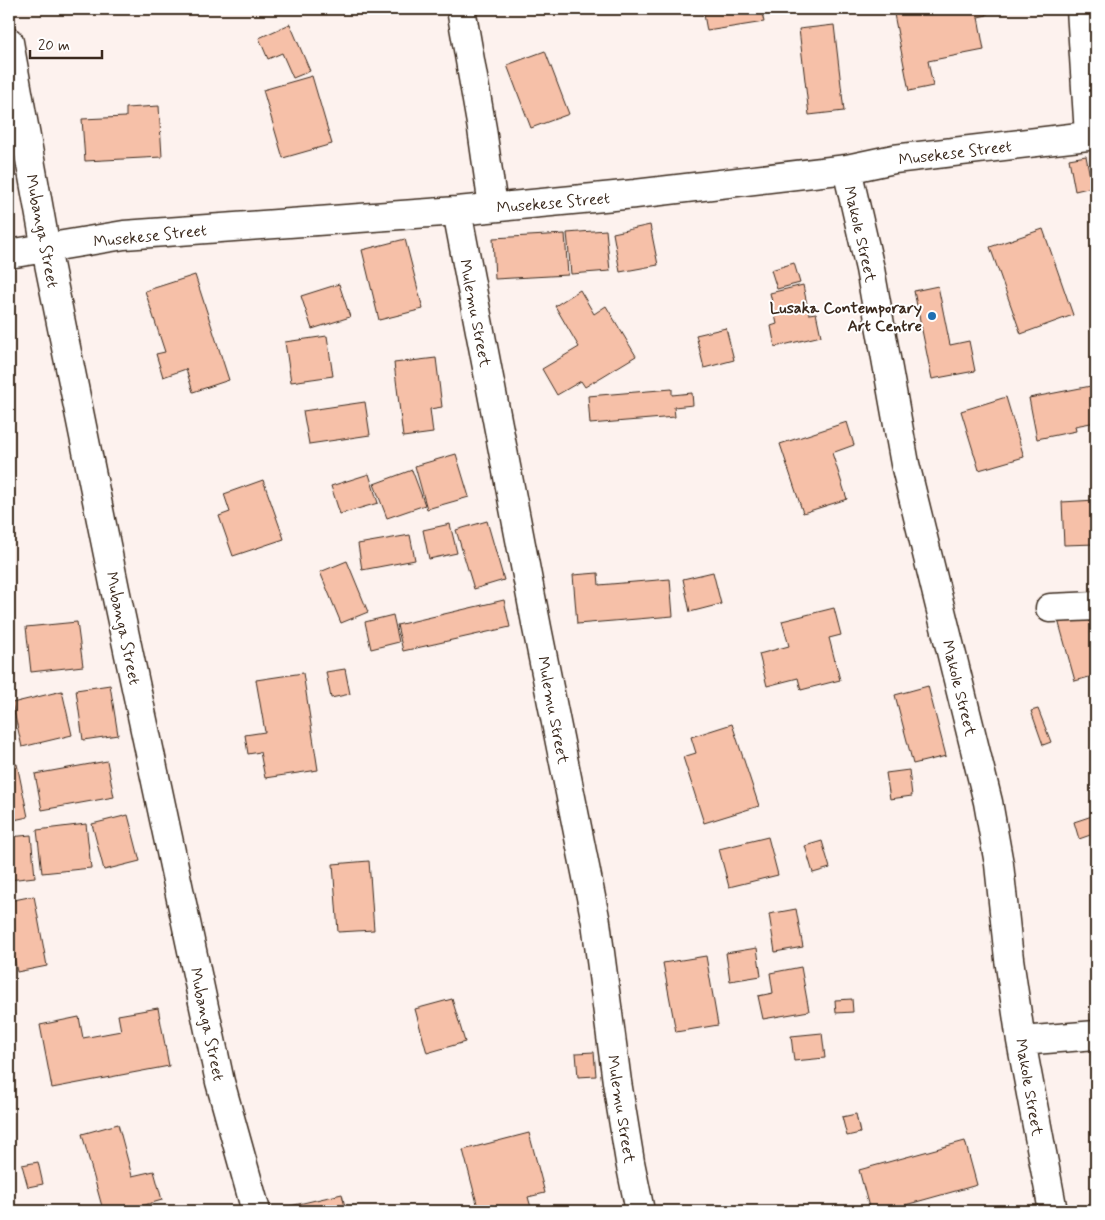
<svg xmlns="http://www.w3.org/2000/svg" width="1105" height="1220" font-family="Mynerve,sans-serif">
<rect width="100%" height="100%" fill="#fdf2ee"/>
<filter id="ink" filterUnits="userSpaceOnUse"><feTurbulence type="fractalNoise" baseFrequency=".02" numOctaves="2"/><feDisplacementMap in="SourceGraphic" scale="10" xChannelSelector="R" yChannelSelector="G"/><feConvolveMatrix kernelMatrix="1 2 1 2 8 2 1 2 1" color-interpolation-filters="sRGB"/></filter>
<g filter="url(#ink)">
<!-- building -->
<path fill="#f6c0a8" stroke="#3b2a1e" d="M703 9H761L764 22 707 31Z
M893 9H921L923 14 937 11V9H986L987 15 978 17 984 50 928 61 933 86 909 91Z
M290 24 310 71 293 78 282 53 268 59 259 38Z
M834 25 844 111 809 115 799 29Z
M545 51 569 114 531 128 507 65Z
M312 76 332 144 283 158 263 90Z
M159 106 162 157 85 161 82 119 126 117V108Z
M1086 156 1092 187 1075 191 1069 159Z
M650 225 658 265 620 272 613 233Z
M1043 229 1073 315 1021 334 990 247Z
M606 230 610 271 571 274 567 233Z
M565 234 568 275 495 279 493 238Z
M405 239 423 309 379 320 362 250Z
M794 263 800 283 777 289 771 270Z
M195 275 229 380 193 392 186 369 163 377 156 354 165 352 145 291Z
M339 284 350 317 312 329 301 296Z
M803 285 809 314 816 313 821 336 775 347 771 326 777 324 770 293Z
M938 286 950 345 969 341 975 371 932 379 914 291Z
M580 290 594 314 606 306 636 356 585 387 581 381 557 395 542 369 579 347 555 306Z
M726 328 734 360 704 368 696 335Z
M327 336 333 376 291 382 285 342Z
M436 358 442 407 430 409 433 433 403 437 394 363Z
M1096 385V422L1075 426 1076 431 1037 439 1029 398Z
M672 389V395L692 393 693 405 674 407 675 417 590 424 588 396Z
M1006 397 1024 457 979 470 961 411Z
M365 402 370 435 309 444 303 411Z
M847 422 854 445 832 453 847 499 803 513 780 444Z
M456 454 469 497 427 509 415 466Z
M412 470 425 505 387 518 374 484Z
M369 474 378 503 340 514 331 486Z
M263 480 284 539 233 556 219 516 230 512 224 494Z
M1096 500V544L1064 545 1062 502Z
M487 521 504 580 474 589 456 530Z
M450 524 457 553 429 559 423 530Z
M410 535 415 560 362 570 358 544Z
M347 561 368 612 341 623 320 572Z
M713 572 721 604 690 612 683 579Z
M598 573 599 585 670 579 673 616 577 624 573 575Z
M504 600 510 627 403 651 397 625Z
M834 608 841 635 829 638 840 680 801 690 798 678 767 686 759 654 789 646 782 621Z
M1096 614V675L1075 681 1057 616Z
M393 615 399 642 371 649 365 622Z
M77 622 83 666 31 672 26 627Z
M345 669 350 694 331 698 326 672Z
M303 673 318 770 265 778 260 752 248 754 245 735 265 732 256 680Z
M110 685 118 735 83 740 76 690Z
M928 686 946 756 913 764 895 695Z
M62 691 72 735 22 747 12 703Z
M1038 709 1051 742 1043 745 1031 711Z
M9 721 14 743 9 744Z
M732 724 759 806 704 823 683 757 696 753 691 737Z
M107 761 114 797 42 810 35 774Z
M17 764 28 817 9 821V765Z
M909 770 912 796 890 799 886 773Z
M128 815 140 861 104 870 92 824Z
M1095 815 1096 819V833L1079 839 1074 822Z
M86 824 91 868 42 873 37 830Z
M31 835 35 877 9 880V837Z
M768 837 778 875 729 887 719 849Z
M822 841 830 868 813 873 805 846Z
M369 861 374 930 338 932 333 864Z
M34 896 47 966 17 972 9 933V901Z
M796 909 803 947 775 952 769 914Z
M757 948 761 976 730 981 726 953Z
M706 956 718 1025 676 1032 663 963Z
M801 967 809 1011 763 1019 758 996 773 993 770 973Z
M452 999 465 1042 427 1053 415 1009Z
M852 999 853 1012 836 1013 835 1000Z
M158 1008 169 1066 52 1088 40 1025 79 1017 83 1038 121 1031 118 1015Z
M822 1033 825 1058 794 1061 791 1036Z
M594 1052 596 1076 578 1077 576 1053Z
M1096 1091V1120H1094L1090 1092Z
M856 1114 860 1133 847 1136 842 1117Z
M118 1124 132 1176 154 1171 162 1200 138 1207 139 1211H100L103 1210 82 1134Z
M529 1133 545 1193 528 1197 532 1211H479L463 1150Z
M965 1141 977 1185 884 1211H870L859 1170Z
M38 1162 43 1184 28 1187 22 1165Z
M342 1194 346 1211H291L290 1206Z"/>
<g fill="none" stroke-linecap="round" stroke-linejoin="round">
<!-- minor casing -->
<g stroke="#3b2a1e" stroke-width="31">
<path id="minor" d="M461 9 482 129 493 207
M1081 9 1089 135
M9 42 46 249 115 589 220 1082 256 1211
M847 169 870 269 905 464 988 802 999 864 1009 959 1021 1041 1053 1211
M457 211 537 628 596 922 617 1082 630 1162 640 1211
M9 254 124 235 457 211 635 194 847 169 894 159 1096 135
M1050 608 1096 606
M1021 1041 1096 1035"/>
</g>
<!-- minor -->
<use href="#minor" stroke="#fff" stroke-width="28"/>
</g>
</g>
<!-- markers -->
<circle fill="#1f6fb2" stroke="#fff" stroke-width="2" cx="932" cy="316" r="5"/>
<g text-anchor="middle" stroke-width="4" stroke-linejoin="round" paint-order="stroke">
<!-- street labels -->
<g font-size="16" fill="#3b2a1e" stroke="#fff">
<text transform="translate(955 152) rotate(-7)" y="6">Musekese Street</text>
<text transform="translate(553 202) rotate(-5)" y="6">Musekese Street</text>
<text transform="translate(43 231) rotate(79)" y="6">Mubanga Street</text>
<text transform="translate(861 234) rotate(77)" y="6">Makole Street</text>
<text transform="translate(150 235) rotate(-6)" y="6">Musekese Street</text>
<text transform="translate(476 313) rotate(79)" y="6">Mulemu Street</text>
<text transform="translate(124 628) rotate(78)" y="6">Mubanga Street</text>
<text transform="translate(960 688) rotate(76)" y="6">Makole Street</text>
<text transform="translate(554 710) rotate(79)" y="6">Mulemu Street</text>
<text transform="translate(208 1024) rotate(78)" y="6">Mubanga Street</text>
<text transform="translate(1030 1087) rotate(80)" y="6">Makole Street</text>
<text transform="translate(622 1109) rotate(81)" y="6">Mulemu Street</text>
</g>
<!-- poi labels -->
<g font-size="16" font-weight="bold" fill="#3b2a1e" stroke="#fff" text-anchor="end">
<text x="922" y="313">Lusaka Contemporary<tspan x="922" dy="18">Art Centre</tspan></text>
</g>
</g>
<!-- margin -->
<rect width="1105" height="1220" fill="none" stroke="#fff" stroke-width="30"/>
<rect x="15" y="15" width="1075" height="1190" fill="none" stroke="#3b2a1e" stroke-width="2" filter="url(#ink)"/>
<!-- scale -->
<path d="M30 50v8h72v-8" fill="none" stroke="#3b2a1e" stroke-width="2.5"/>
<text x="38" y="50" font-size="15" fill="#3b2a1e" stroke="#ffffff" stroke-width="4" paint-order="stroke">20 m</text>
</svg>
